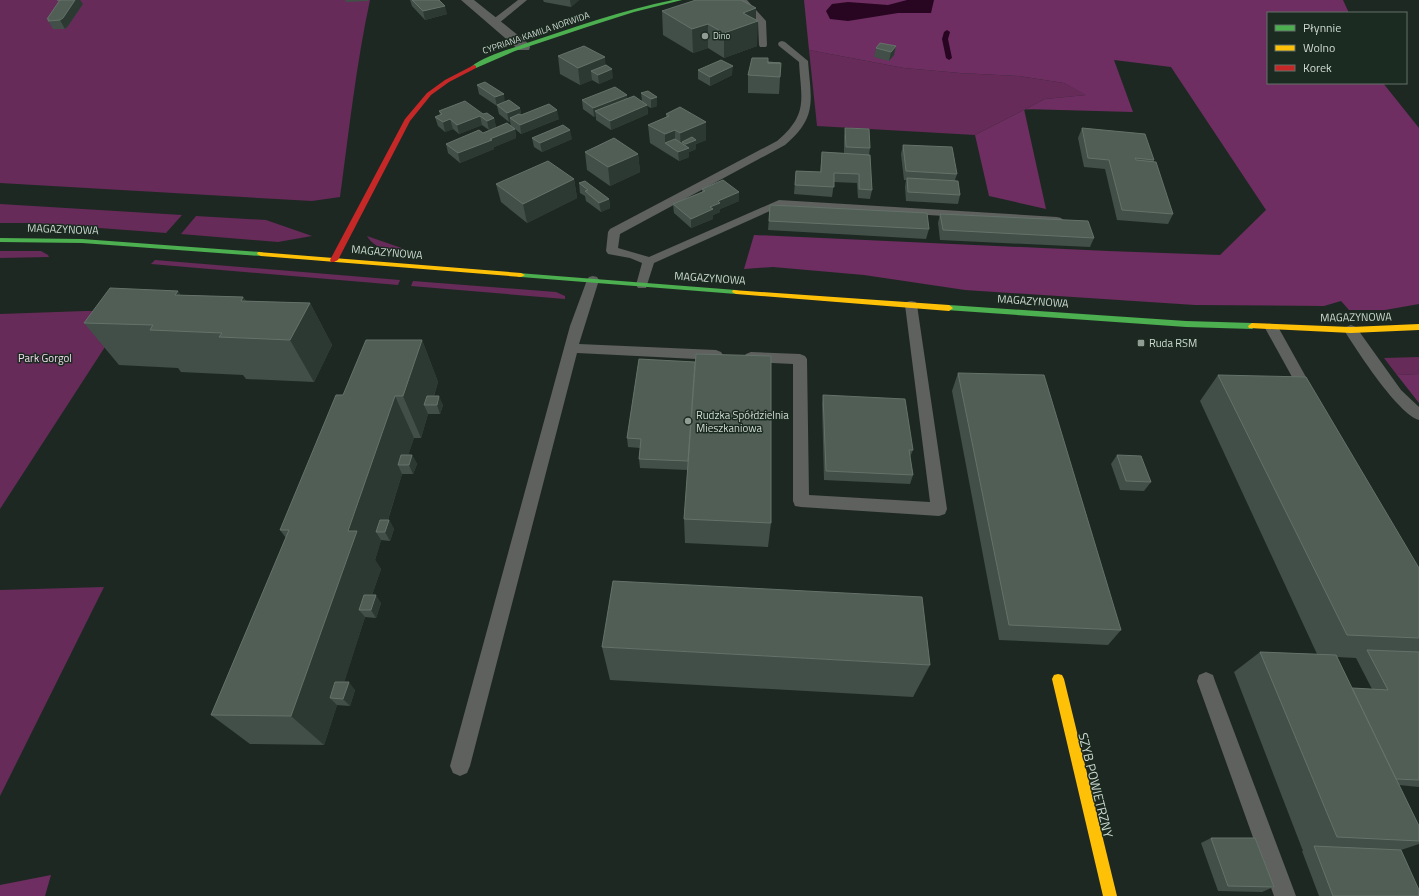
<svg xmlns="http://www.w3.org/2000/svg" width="1419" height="896" font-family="'Titillium Web',sans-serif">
<rect width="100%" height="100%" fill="#1e2822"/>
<!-- green -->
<path fill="#662b59" d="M0 0H370C356 65 349 131 340 197L312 201 0 183Z
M809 50 904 68 960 73 1019 76 1064 83 1087 95 1045 99 975 135 817 126Z
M0 204 182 215 166 233 33 223H0Z
M196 216 266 220 312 236 278 242 181 234Z
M367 236 413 252C397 251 376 252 367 236Z
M0 251H41L48 255 49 257 0 258Z
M155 260 400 280 398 285 151 264Z
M413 281 556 292 565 296V299L411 286Z
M85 311H124L125 316 0 509V314Z
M1419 357V374L1397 375 1384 358Z
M104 587 0 796V590Z"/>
<!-- forest -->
<path fill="#6e2e61" d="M804 0H1343L1349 13H1268V83H1383L1419 128V304L1385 310H1349L1341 301 1324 306 1195 305 965 290 864 275 773 267 744 269 754 235 1108 251 1220 255 1266 210 1171 67 1114 60 1133 112 1024 109 1046 209 989 196 975 135 1045 99 1086 95 1064 83 1019 76 960 73 904 68 809 50Z
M1419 374V403L1397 375Z
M51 875 45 896H0V885Z"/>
<!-- water -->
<path fill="#280622" d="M907 0H934L931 13H898L848 21 830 19 826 11 832 4 848 2 888 5Z"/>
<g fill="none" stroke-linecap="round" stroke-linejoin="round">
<!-- stream -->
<path fill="#280622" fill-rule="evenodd" d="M947 30 950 32 948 39 952 58 949 60 946 58 942 39 944 32Z"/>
<!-- lane -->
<path fill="#5e615e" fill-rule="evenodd" d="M518 0H527L498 24H492L491 22 492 20Z
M738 0H747L766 21 767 45 766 47H760L759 45 758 22Z
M782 41 785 42 808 61C811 100 818 117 785 145L620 234 618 248 649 257 779 200 1057 217 1061 218 1063 220 1061 222 1057 223 781 206 654 263 646 288H638L636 285 642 263 630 258 608 254 606 251 608 232 610 229 777 141C809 114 801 99 799 62L779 46 778 44 779 42Z
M593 276 597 277 599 280 579 344 716 350 721 352 723 355 721 358 716 360 577 353 470 766 467 773 460 776 453 773 450 766 570 326 587 280 589 277Z
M911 301 916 302 917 305 947 509 945 514 939 516 801 507 795 506 793 501V364L751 362 746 360 744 357 746 354 751 352 800 354 805 356 807 359 809 495 930 502 905 305 906 302Z
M1272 324 1277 325 1316 395 1314 399 1309 400 1304 399 1302 395 1265 328 1267 325Z
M1351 325 1356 327 1401 390 1419 407V420C1398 414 1357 351 1344 330L1346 327Z
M1206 672 1213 675 1215 681 1296 896H1274L1197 681 1199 675Z"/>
<!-- street -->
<path fill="#5e615e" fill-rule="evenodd" d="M461 0H474L529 44 530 47 529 50H519Z"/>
<!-- fast -->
<path fill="#4caf50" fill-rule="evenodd" d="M673 0H682L634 12 587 27 515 51 476 68 471 67C484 56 511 49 527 43 575 27 623 10 673 0Z
M0 238 82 239 261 252 265 254 261 256 82 243 0 242Z
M518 273 736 290 740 292 736 294 521 277H518Z
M949 305 1186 321 1252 323 1256 326 1252 329 1186 327 946 310 945 308Z"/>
<!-- slow -->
<path fill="#ffc107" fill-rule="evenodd" d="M258 252 521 273 525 275 521 277 261 256 257 254Z
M733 290 949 305 953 308 949 311 736 294 732 292Z
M1252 323 1351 327 1419 324V330L1351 333 1249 328 1248 326Z
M1058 674 1062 675 1064 679 1117 896H1103L1052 679 1054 675Z"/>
<!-- jam -->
<path fill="#c62828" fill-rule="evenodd" d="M474 65 476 66V68L449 82 431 95 410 121 338 260 334 262H331L330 260 405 119 427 93 445 80Z"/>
</g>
<!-- wall -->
<path fill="#414f48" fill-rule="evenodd" d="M345 0H368V1L346 2Z
M410 0H439L447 14 425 20 412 6Z
M543 0H579L571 7 544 2Z
M83 4 68 26 65 29H53L47 19Z
M662 11 756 20 757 46 724 58 708 48 693 53 663 35Z
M896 46 894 55 889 61 874 57 876 48Z
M558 56 606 65 613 78 599 84 592 80 580 85 560 74Z
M768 62 781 63 779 94 748 93V75Z
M698 70 732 75 710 86 698 79Z
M477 85 505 102 520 108 521 115 559 119 521 134 515 129 516 138 494 147V149L460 163 448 153 446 144 483 133 511 127 510 121 509 122 499 114 497 106 479 94Z
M641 93 657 97V106L651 108 647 106 648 114 611 130 596 120V116L594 117 583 109 582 100 627 98 642 101Z
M439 111 483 114 494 118 496 127 489 130 482 125 459 134 453 129 445 132 438 126 435 117 440 115Z
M666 114 706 140 696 144V149L689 152V157L679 161 650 143 648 125 666 117Z
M845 128 870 148 869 155 872 190 870 199 858 198 857 183 834 182 832 197 794 194 796 171 820 172 822 152 844 153V137Z
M1082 128 1154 160 1153 162 1173 214 1168 224 1117 220 1105 169 1084 167 1078 138Z
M532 138 572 139 542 152 534 147Z
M903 145 957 174 955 180 960 195 958 204 906 201 905 187 906 180H904L901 154Z
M585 152 638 154 640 172 610 186 587 170Z
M574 179 577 198 527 223 501 202 496 184Z
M579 183 609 199 610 208 601 212 586 201 585 196 580 193Z
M702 189 739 201 720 209V212L713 215V219L691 228 674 213 673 204 702 192Z
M770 205 929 229 926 239 768 230Z
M940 214 1094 238 1090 247 940 240 938 223Z
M178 291 180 295 243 297 246 301 310 303 332 345 314 382 246 379 243 375 181 372 178 368 119 365 84 323Z
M422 340 438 382 434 396 443 405 440 414H428L421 438H414L408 455H412L417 464 413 474H402L388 520H389L394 529 390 541 381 540 375 560 381 569 372 595 381 603 376 618 365 617 344 682 355 690 350 706 337 705 324 745 250 744 211 715 286 538 280 530Z
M639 359 771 523 768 547 685 543 684 519 688 470 640 468 639 459 640 448 628 447 627 438Z
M958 373 1121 630 1108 645 999 640 952 391Z
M1218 375 1419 568V787L1399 785 1419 826V844L1401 850 1419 896H1319L1302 851H1303L1234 672 1260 652 1317 654 1200 401ZM1337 657 1356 658 1372 689 1352 688Z
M823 395 913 450 910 457 913 475 910 484 824 480 822 404Z
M1117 455 1151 482 1144 491 1120 490 1111 464Z
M602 647 930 665 913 697 610 680Z
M1211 838 1274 887 1262 892 1218 891 1201 843Z"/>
<!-- shaded-wall -->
<path fill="#2c3932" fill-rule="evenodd" d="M75 0H80L83 4 68 26 65 29 60 20Z
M570 0H579L571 7Z
M445 6 447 14 425 20 423 11Z
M756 8V22L758 21 757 46 724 58V33L743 13Z
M708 24V48L693 53 692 29Z
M896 46 894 55 889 61 891 52Z
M605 57 606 72 612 69 613 78 599 84 598 75 591 71 592 80 580 85 578 68Z
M733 66 732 75 710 86V77Z
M504 94 505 103 497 106 495 97Z
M627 95V104L595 111 596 116 594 117 593 108Z
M657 97V106L651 108V99Z
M647 105 648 114 611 130 610 121Z
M520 108 521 117 510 118V121L509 122 507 113Z
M557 110 559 119 521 134 520 125Z
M480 116 482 125 459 134 457 125Z
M494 118 496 127 489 130 487 121Z
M450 119 453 129 445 132 443 122Z
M706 122V140L696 144V149L689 152V157L679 161 678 152 681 151 680 133ZM682 142 686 144V149L682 150Z
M515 129 516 138 494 147V149L460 163 458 153 490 139Z
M570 130 572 139 542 152 540 143Z
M675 130V148L665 143V134Z
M638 154 640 172 610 186 608 167Z
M574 179 577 198 527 223 523 204Z
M739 192V201L720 209V212L713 215V219L691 228V219L710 207 718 201Z
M609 199 610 208 601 212 599 203Z
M178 291 205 332 175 295Z
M243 297 268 339 241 301Z
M310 303 332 345 314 382 290 340Z
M422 340 438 382 431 405H424L428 414 421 438 403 396Z
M395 396 414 438 405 465H398L402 474 384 532H376L381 540 375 560 381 569 367 610H359L365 617 339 699 330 698 337 705 324 745 291 716 348 531Z
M439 396 443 405 440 414 437 405Z
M412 455 417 464 413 474 409 465Z
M389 520 394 529 390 541 385 532Z
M376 595 381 603 376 618 371 610Z
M349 682 355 690 350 706 343 699Z"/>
<!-- building -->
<path fill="#505e56" stroke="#64726a" d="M57 0H75L63 18 60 20 48 21 49 19H47L60 0Z
M412 0H439L445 6 423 11Z
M696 0H741L756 8 743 13 758 21 724 33 708 24 692 29 662 11Z
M880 43 896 46 891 52 876 48Z
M584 46 605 57 578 68 558 56Z
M752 58H768V63H781L780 77 748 75Z
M721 60 733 66 710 77 698 70Z
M768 62 780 63H768Z
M606 65 612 69 598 75 591 71Z
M485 82 504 94 495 97 477 85Z
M615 87 627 95 593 108 582 100Z
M648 91 657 97 651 99 641 93Z
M634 96 647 105 610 121 595 111Z
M509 100 520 108 507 113 497 105Z
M465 101 483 114 487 113 494 118 487 121 480 116 457 125 450 119 443 122 435 117 442 114 439 111Z
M549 104 557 110 520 125 510 118 519 114 521 115Z
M680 107 706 122 680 133 675 130 665 134 648 125 669 116 666 114Z
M507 123 515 129 490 139 492 140 458 153 446 144 479 130 483 133Z
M563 125 570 130 540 143 532 138Z
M845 128 869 129 870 148 846 147Z
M1082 128 1145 134 1154 160 1135 158 1136 160 1156 162 1173 214 1122 210 1109 160 1088 158Z
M692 137 696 140 686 144 682 142Z
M614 138 638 154 608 167 585 152Z
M675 139 689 148 678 152 665 143Z
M903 145 952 147 957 174 906 171Z
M822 152 870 155 872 190 859 189V174L834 173V187L795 185 796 171 821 172Z
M548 161 574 179 523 204 496 184Z
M907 178 958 181 960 195 908 192Z
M723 180 739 192 718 201 720 203 710 207 713 209 691 219 673 204 705 191 702 189Z
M585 181 609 199 599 203 585 191 588 190 579 183Z
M770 205 927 213 929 229 769 221Z
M940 214 1088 221 1094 238 943 230Z
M110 288 178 291 175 295 243 297 241 301 310 303 290 340 219 337 222 333 150 330 153 325 84 323Z
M366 340H422L403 396H395L348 531H357L291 716 211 715 289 530H280L336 395H343Z
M696 354 771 356V523L684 519Z
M639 359 695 362 688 461 639 459 641 439 627 438Z
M958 373 1044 375 1121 630 1009 625Z
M1218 375 1306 377 1419 568V638L1347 635Z
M823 395 905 399 913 450H909L913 475 826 471Z
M427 396H439L437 405H424Z
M401 455H412L409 465H398Z
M1117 455 1141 456 1151 482 1126 481Z
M380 520H389L385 532H376Z
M613 581 922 597 930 665 602 647Z
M364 595H376L371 610H359Z
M1367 650 1419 652V780L1396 779 1352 688 1388 690Z
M1260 652 1336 655 1419 826V841L1337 837Z
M335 682H349L343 699 330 698Z
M1211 838H1255L1274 887 1228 886Z
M1314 846 1401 850 1419 890V896H1333Z"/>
<!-- markers -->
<g fill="#919c95" stroke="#1b2b21" stroke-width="1.5">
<circle cx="705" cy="36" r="4"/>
<rect x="1137" y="339" width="8" height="8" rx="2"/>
<circle cx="688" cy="421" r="4"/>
</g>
<g text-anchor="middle" stroke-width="3" stroke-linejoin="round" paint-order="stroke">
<!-- far-street labels -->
<g font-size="9" fill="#cfdad3" stroke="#1b2b21">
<text transform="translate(536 33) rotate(-19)" y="3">CYPRIANA KAMILA NORWIDA</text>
</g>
<!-- far-poi labels -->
<g font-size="9" fill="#cfdad3" stroke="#1b2b21" text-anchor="start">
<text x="713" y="39">Dino</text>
</g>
<!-- street labels -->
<g font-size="11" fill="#cfdad3" stroke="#1b2b21">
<text transform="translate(63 229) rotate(2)" y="4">MAGAZYNOWA</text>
<text transform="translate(387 252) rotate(5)" y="4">MAGAZYNOWA</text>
<text transform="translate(710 278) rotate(4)" y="4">MAGAZYNOWA</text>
<text transform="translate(1033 301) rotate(4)" y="4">MAGAZYNOWA</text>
<text transform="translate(1356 317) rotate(-1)" y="4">MAGAZYNOWA</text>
</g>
<!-- poi labels -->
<g font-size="11" fill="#cfdad3" stroke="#1b2b21" text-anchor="start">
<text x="1149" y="347">Ruda RSM</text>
<text x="696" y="419">Rudzka Spółdzielnia<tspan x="696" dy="13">Mieszkaniowa</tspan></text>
</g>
<!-- park labels -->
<g font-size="11" fill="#f2dcec" stroke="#1b2b21">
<text x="45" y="362">Park Gorgol</text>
</g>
<!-- near-street labels -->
<g font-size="13" fill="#cfdad3" stroke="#1b2b21">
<text transform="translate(1096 785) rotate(76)" y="5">SZYB POWIETRZNY</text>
</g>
</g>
<!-- legend -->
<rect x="1267" y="12" width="140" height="72" fill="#1b2b21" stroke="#637168"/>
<rect x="1275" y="25" width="20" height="6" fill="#4caf50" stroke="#637168"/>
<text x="1303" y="32" font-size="12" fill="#cfdad3">Płynnie</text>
<rect x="1275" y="45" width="20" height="6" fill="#ffc107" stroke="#637168"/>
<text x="1303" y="52" font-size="12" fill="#cfdad3">Wolno</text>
<rect x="1275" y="65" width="20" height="6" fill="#c62828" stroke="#637168"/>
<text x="1303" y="72" font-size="12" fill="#cfdad3">Korek</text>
</svg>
